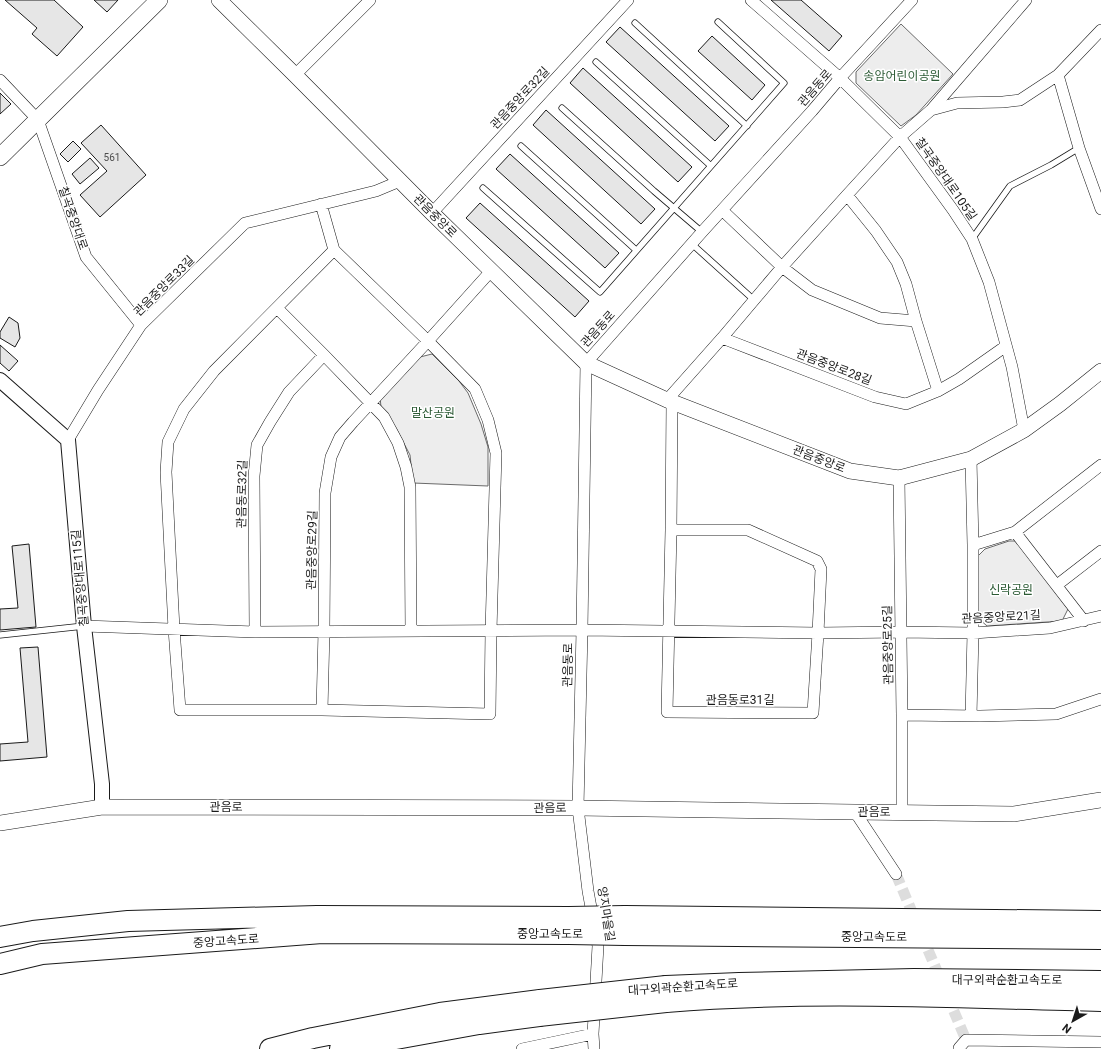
<svg xmlns="http://www.w3.org/2000/svg" width="1101" height="1049" font-family="Roboto,'Noto Sans KR',sans-serif">
<rect width="100%" height="100%" fill="#fff"/>
<!-- green -->
<path fill="#ededed" stroke="#6a6a6a" d="M901 24 953 74 916 115 901 126 856 83V72Z
M432 354 459 381 468 393 481 424 488 447V486L413 483 410 455 396 428 381 407 380 397 420 357Z
M1009 541H1018L1068 609 1062 621 987 626 978 618 976 558 985 549Z"/>
<!-- building -->
<path fill="#e6e6e6" stroke="#1a1a1a" d="M5 0H54L83 27 57 56 32 34 37 28Z
M94 0H118L107 12Z
M771 0H801L842 36 829 51Z
M620 27 729 126 715 141 606 42Z
M712 36 765 85 752 100 698 51Z
M583 68 692 167 678 182 570 83Z
M0 93 11 104 0 114Z
M546 110 655 209 641 224 533 125Z
M101 125 146 175 100 217 80 195 107 171 81 143Z
M73 141 81 149 68 162 60 154Z
M510 154 619 253 605 268 496 169Z
M90 158 99 168 80 184 72 174Z
M480 203 589 301 575 317 466 218Z
M9 317 18 323 20 338 15 347 0 338V332Z
M0 345 18 361 9 371 0 363Z
M29 544 36 627 0 630V609L18 608 12 546Z
M38 647 47 757 0 761V744L28 742 20 648Z"/>
<g fill="none" stroke-linecap="round" stroke-linejoin="round">
<!-- minor-tunnel -->
<path stroke="#ddd" stroke-width="11" stroke-dasharray="11 5.5" stroke-linecap="butt" d="M896 874 966 1040"/>
<!-- service casing -->
<g stroke="#1a1a1a" stroke-width="7">
<path id="service" d="M635 23 747 126
M596 62 711 166
M562 108 654 191 702 232
M521 146 636 250
M483 188 600 292 784 83 718 22
M972 239 1010 186 1051 165 1079 148
M692 244 754 300
M0 635 84 626"/>
</g>
<!-- minor casing -->
<g stroke="#1a1a1a" stroke-width="12">
<path id="minor" d="M751 0 840 78 900 137 953 210 972 239 989 282 1012 367 1024 430
M295 75 370 0
M1058 75 1079 148 1101 209
M0 80 38 120 86 257 141 325
M931 110 1026 0
M847 195 876 231 897 262 906 284 916 321 938 391
M321 204 334 250 428 341 475 389 488 420 496 453 491 631 490 714 322 710H180L174 629 166 472 168 442 184 409 214 371 334 250
M722 210 782 267 812 290 880 318 916 321
M432 213 628 0
M277 308 324 355 384 417 398 443 406 467 410 487 411 631
M722 338 875 397 906 404 938 391 959 379 1006 346
M667 400 722 338 782 267 847 195 900 137 931 110 957 103 1003 102 1020 100 1058 75 1101 30
M68 440 98 390 141 325 245 223 376 191 400 181
M971 459 973 545V633L971 716
M899 478 902 715V813
M671 530H748L817 561 821 569 818 633 813 713 667 712 671 530 672 402
M1015 532 1084 621
M973 545 1015 532 1101 465
M1057 585 1101 551
M84 626 255 632 582 630 818 633 901 632 973 633 1050 628 1101 616
M255 632 254 476 257 445 270 422 289 392 324 355
M322 710 324 631 325 493 331 457 340 437 353 422 428 341 491 271
M902 715 980 716 1056 714 1101 699
M855 812 896 874
M522 1049 593 1034
M594 1049 593 1034 598 946 588 891 578 808 582 630 586 363 702 232 812 111 840 78 912 0
M960 1049 959 1048 966 1040 1101 1042"/>
</g>
<!-- tertiary casing -->
<g stroke="#1a1a1a" stroke-width="16">
<path id="tertiary" d="M0 380 68 440 84 626 102 784V807"/>
</g>
<!-- secondary casing -->
<g stroke="#1a1a1a" stroke-width="16">
<path id="secondary" d="M219 0 295 75 432 213 586 363 667 400 850 471 899 478 971 459 1024 430 1060 404 1101 371
M0 823 102 807 578 808 855 812 1014 814 1101 800"/>
</g>
<!-- primary casing -->
<g stroke="#1a1a1a" stroke-width="18">
<path id="primary" d="M0 157 159 0"/>
</g>
<!-- motorway casing -->
<g stroke="#1a1a1a" stroke-width="22">
<path id="motorway" d="M625 916 1101 921
M625 935 1101 939
M0 937 33 931 128 921 317 916 569 917
M0 964 42 954 322 933 569 934
M666 986 739 983 914 979 1101 981
M666 1002C810 990 956 998 1101 1001
M270 1049 313 1038 440 1013 540 1000
M340 1049 479 1024 539 1016"/>
</g>
<!-- service -->
<use href="#service" stroke="#fff" stroke-width="5.5"/>
<!-- minor -->
<use href="#minor" stroke="#fff" stroke-width="11"/>
<!-- tertiary -->
<use href="#tertiary" stroke="#fff" stroke-width="14"/>
<!-- secondary -->
<use href="#secondary" stroke="#fff" stroke-width="15"/>
<!-- primary -->
<use href="#primary" stroke="#fff" stroke-width="17"/>
<!-- motorway -->
<use href="#motorway" stroke="#fff" stroke-width="20"/>
<!-- motorway-bridge casing -->
<g stroke="#1a1a1a" stroke-width="22" stroke-linecap="butt">
<path id="motorway-bridge" d="M569 917 625 916
M569 934 625 935
M540 1000 666 986
M539 1016 666 1002"/>
</g>
<!-- motorway-bridge -->
<use href="#motorway-bridge" stroke="#fff" stroke-width="20"/>
</g>
<g text-anchor="middle" stroke-width="3" stroke-linejoin="round" paint-order="stroke">
<!-- number labels -->
<g font-size="10" fill="#4d4d4d">
<text x="112" y="161">561</text>
</g>
<!-- park labels -->
<g font-size="12" fill="#2b5a34" stroke="#fff">
<text x="902" y="80">송암어린이공원</text>
<text x="433" y="417">말산공원</text>
<text x="1011" y="594">신락공원</text>
</g>
<!-- street labels -->
<g font-size="12" fill="#1a1a1a" stroke="#fff">
<text transform="translate(815 88) rotate(-49)" y="4">관음동로</text>
<text transform="translate(520 98) rotate(-47)" y="4">관음중앙로32길</text>
<text transform="translate(946 179) rotate(55)" y="4">칠곡중앙대로105길</text>
<text transform="translate(435 216) rotate(45)" y="4">관음중앙로</text>
<text transform="translate(73 218) rotate(71)" y="4">칠곡중앙대로</text>
<text transform="translate(164 286) rotate(-45)" y="4">관음중앙로33길</text>
<text transform="translate(598 329) rotate(-48)" y="4">관음동로</text>
<text transform="translate(834 367) rotate(21)" y="4">관음중앙로28길</text>
<text transform="translate(819 459) rotate(21)" y="4">관음중앙로</text>
<text transform="translate(242 494) rotate(-89)" y="4">관음동로32길</text>
<text transform="translate(312 550) rotate(-89)" y="4">관음중앙로29길</text>
<text transform="translate(80 578) rotate(-95)" y="4">칠곡중앙대로115길</text>
<text transform="translate(1001 617) rotate(-3)" y="4">관음중앙로21길</text>
<text transform="translate(888 645) rotate(-91)" y="4">관음중앙로25길</text>
<text transform="translate(568 665) rotate(-89)" y="4">관음동로</text>
<text x="740" y="704">관음동로31길</text>
<text x="226" y="811">관음로</text>
<text transform="translate(550 808) rotate(-1)" y="4">관음로</text>
<text x="874" y="816">관음로</text>
<text transform="translate(606 914) rotate(81)" y="4">양지마을길</text>
<text x="550" y="938">중앙고속도로</text>
<text x="874" y="941">중앙고속도로</text>
<text transform="translate(226 941) rotate(-4)" y="4">중앙고속도로</text>
<text x="1007" y="984">대구외곽순환고속도로</text>
<text transform="translate(683 987) rotate(-4)" y="4">대구외곽순환고속도로</text>
</g>
</g>
<!-- north arrow -->
<g transform="translate(1073 1021) rotate(219)" stroke="#ffffff" stroke-width="3" paint-order="stroke">
<path d="M0-3L7 15L0 10L-7 15Z" fill="#1a1a1a"/>
<text y="-6" font-size="11" font-weight="bold" text-anchor="middle" fill="#1a1a1a">N</text>
</g>
</svg>
